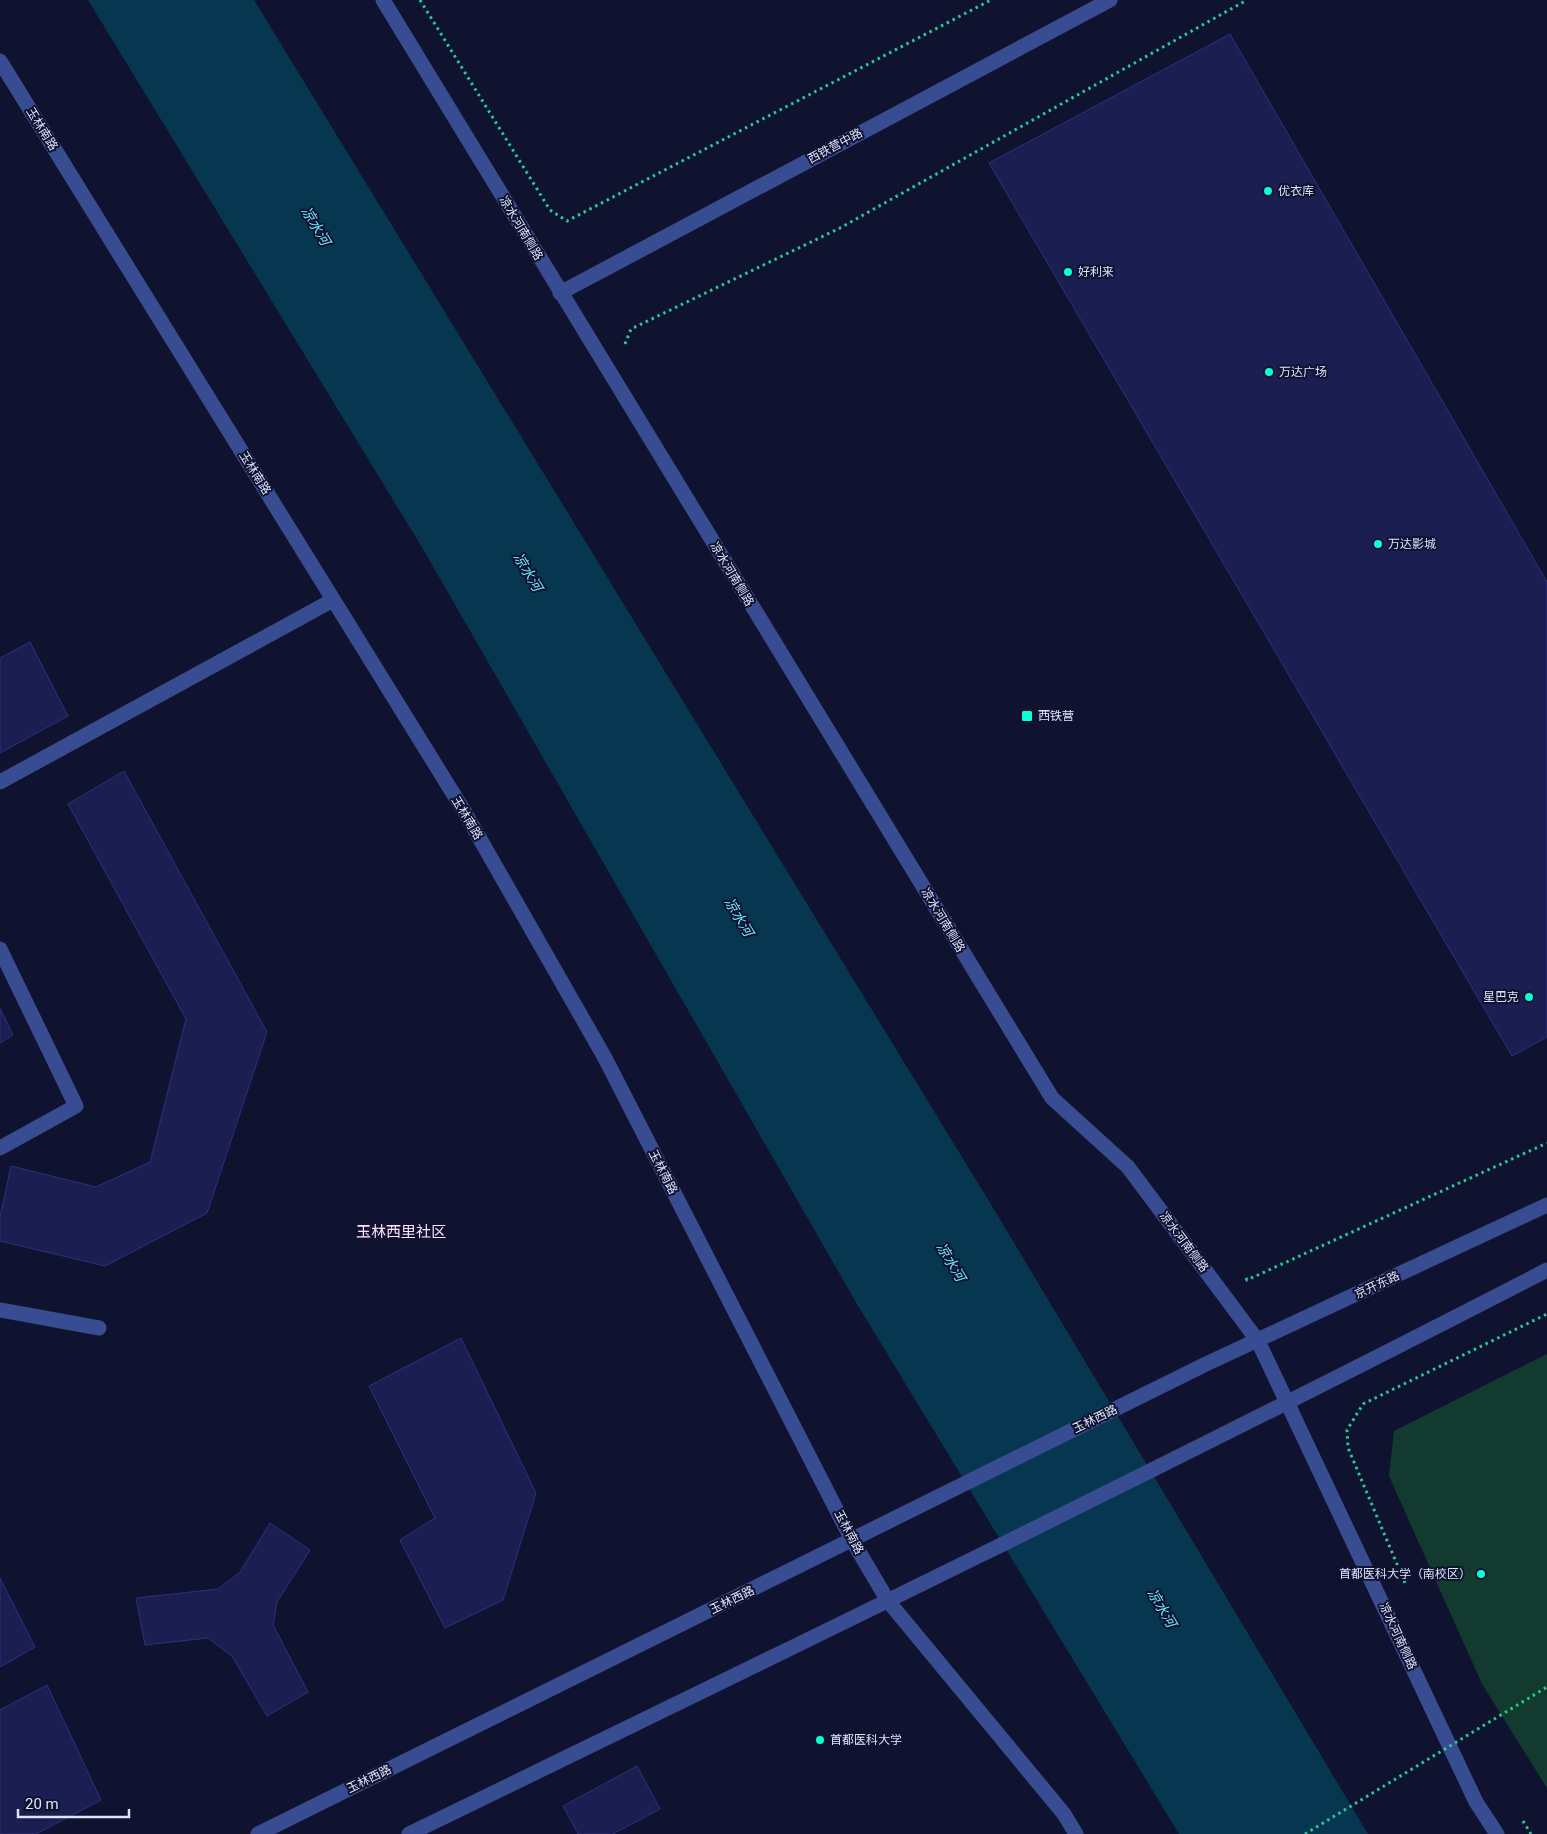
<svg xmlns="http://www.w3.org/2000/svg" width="1547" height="1834" font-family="Roboto,'Noto Sans SC',sans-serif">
<rect width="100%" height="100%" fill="#10132f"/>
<!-- green -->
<path fill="#123a2e" d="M1547 1354V1788L1482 1684 1389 1476 1394 1431Z"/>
<!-- water -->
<path fill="#073651" d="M88 0H254L995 1211 1368 1834H1179L857 1304 423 549Z"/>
<!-- building -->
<path fill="#1b1e51" stroke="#2b317f" d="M1230 34 1547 582V1037L1512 1056 989 163Z
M30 642 68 716 0 753V658Z
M124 771 267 1032 207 1213 105 1266 0 1241V1217L11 1166 96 1187 150 1162 186 1019 68 804Z
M0 1008 13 1035 0 1043Z
M461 1338 536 1493 503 1600 445 1628 400 1540 435 1518 369 1386Z
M270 1523 310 1550 277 1602 273 1625 308 1692 267 1716 232 1656 208 1638 145 1645 136 1598 218 1589 240 1572Z
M0 1578 35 1647 0 1667Z
M47 1685 101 1800 36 1834H0V1710Z
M637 1766 660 1809 613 1834H578L563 1806Z"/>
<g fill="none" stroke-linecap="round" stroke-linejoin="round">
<!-- path -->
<path stroke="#28c993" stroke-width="3" stroke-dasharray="2.5 4" stroke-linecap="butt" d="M420 0 550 210 567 221 991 0
M625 344 631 329 840 228 1247 0
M1246 1278 1247 1280 1547 1143
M1405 1583 1348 1448 1347 1430 1363 1404 1547 1314
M1523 1821 1531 1834"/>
<!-- minor -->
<path stroke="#384d91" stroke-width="15" d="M383 0 1052 1098 1128 1167 1258 1341 1476 1802 1497 1834
M0 61 464 811 605 1058 852 1540 888 1601 1064 1814 1076 1834
M560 293 1110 0
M0 782 333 600
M0 949 76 1106 0 1148
M0 1310 99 1328
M258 1834 1206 1364 1547 1205
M409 1834C790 1649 1171 1464 1547 1270"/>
<!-- path-bridge -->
<path stroke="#28c993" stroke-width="3" stroke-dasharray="2.5 4" stroke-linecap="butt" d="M1305 1834 1547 1687"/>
</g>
<!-- markers -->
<g fill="#0affd5" stroke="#10132f" stroke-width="2">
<circle cx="1268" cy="191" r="5"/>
<circle cx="1068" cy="272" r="5"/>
<circle cx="1269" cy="372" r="5"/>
<circle cx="1378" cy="544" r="5"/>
<rect x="1021" y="710" width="12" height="12" rx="2.5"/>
<circle cx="1529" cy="997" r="5"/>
<circle cx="1481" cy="1574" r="5"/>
<circle cx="820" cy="1740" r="5"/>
</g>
<g text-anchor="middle" stroke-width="4" stroke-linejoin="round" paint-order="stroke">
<!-- street labels -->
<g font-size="12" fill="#dee3ff" stroke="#10132f">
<text transform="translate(42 129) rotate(58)" y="4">玉林南路</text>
<text transform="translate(835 146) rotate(-28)" y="4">西铁营中路</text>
<text transform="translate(521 228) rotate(59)" y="4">凉水河南侧路</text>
<text transform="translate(255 473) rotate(58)" y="4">玉林南路</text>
<text transform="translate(732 574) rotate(59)" y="4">凉水河南侧路</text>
<text transform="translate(467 818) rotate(59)" y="4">玉林南路</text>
<text transform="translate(943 920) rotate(59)" y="4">凉水河南侧路</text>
<text transform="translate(663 1172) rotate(63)" y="4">玉林南路</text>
<text transform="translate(1184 1242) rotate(53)" y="4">凉水河南侧路</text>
<text transform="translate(1377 1285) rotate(-25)" y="4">京开东路</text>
<text transform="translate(1095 1419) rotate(-26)" y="4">玉林西路</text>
<text transform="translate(849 1532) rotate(62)" y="4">玉林南路</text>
<text transform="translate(732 1600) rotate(-26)" y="4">玉林西路</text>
<text transform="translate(1398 1636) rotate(65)" y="4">凉水河南侧路</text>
<text transform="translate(369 1779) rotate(-26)" y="4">玉林西路</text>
</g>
<!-- poi labels -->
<g font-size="12" fill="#dee3ff" stroke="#10132f" text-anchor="start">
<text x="1278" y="195">优衣库</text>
<text x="1078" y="276">好利来</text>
<text x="1279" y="376">万达广场</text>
<text x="1388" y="548">万达影城</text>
<text x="1038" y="720">西铁营</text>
<text x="1519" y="1001" text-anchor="end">星巴克</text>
<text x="1471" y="1578" text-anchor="end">首都医科大学（南校区）</text>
<text x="830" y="1744">首都医科大学</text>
</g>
<!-- water labels -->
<g font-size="14" font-style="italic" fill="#6ce3ff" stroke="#10132f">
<text transform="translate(316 226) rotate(59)" y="5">凉水河</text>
<text transform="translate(528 572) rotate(59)" y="5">凉水河</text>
<text transform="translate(739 917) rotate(59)" y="5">凉水河</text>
<text transform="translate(951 1262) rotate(59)" y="5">凉水河</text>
<text transform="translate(1162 1608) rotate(59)" y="5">凉水河</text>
</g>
<!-- quarter labels -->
<g font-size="15" fill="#ffe0fc" stroke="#10132f">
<text x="401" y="1237">玉林西里社区</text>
</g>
</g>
<!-- scale -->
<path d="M18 1809v8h111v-8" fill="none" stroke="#dee3ff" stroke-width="2.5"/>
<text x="25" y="1809" font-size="15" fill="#dee3ff" stroke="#10132f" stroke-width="4" paint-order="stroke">20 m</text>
</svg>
